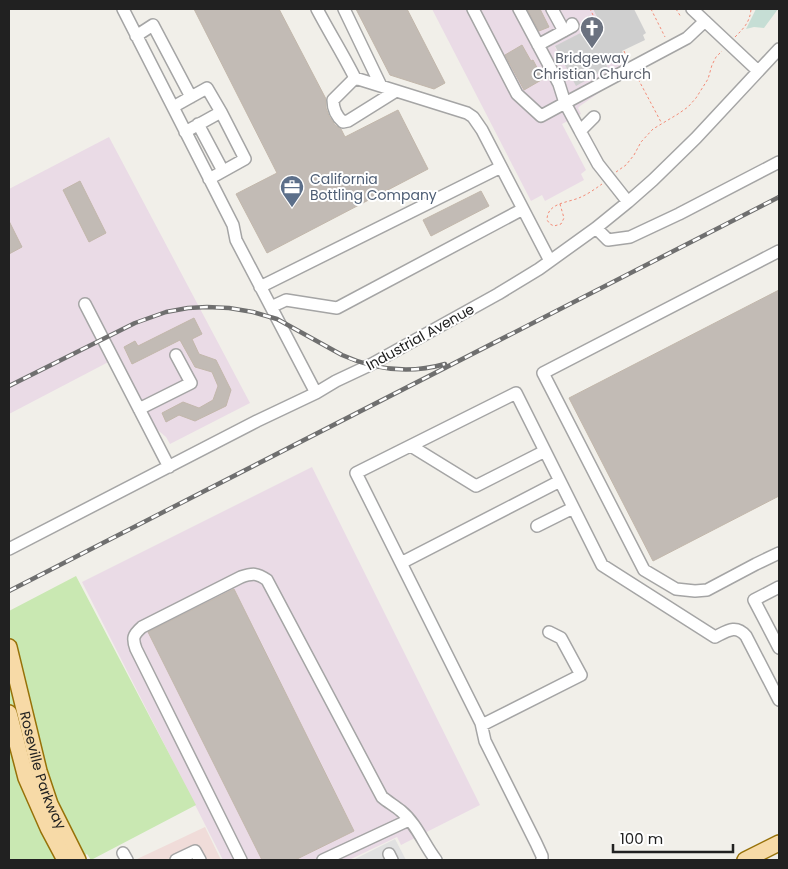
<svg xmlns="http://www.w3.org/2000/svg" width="788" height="869" font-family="Poppins,sans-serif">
<rect width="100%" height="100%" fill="#f1efe9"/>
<!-- commercial -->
<path fill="#f0dcd9" d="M205 827 221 860H135Z"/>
<!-- industrial -->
<path fill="#eadbe6" d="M432 9H593L600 23 555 47 576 85 608 68 606 64 619 57 627 73 580 106 578 108 581 114 562 124 586 170 581 174 584 180 545 201 542 195 531 201Z
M109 137 250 403 170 444 166 437 154 427 118 357 9 414V189Z
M312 467 480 805 401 845 397 837 349 860H223L82 582Z"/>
<!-- religious -->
<path fill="#cfcfcf" d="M593 9H634L646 33 643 35 645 40 622 51 623 54 606 64 608 68 576 86 555 46 600 23Z"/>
<!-- grass -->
<path fill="#c9e8b2" d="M76 576 196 805 91 860 87 854 75 860H9V611Z"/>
<!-- wetland -->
<path fill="#c6ded5" d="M756 9H778L764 28 754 27 746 29Z"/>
<!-- parking -->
<path fill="#e1e1e1" d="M395 839 406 860H353Z"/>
<!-- building -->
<path fill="#c2bbb5" stroke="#c2b7ab" d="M194 9H279L326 99V108L329 116 335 125 341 129 345 137 398 110 428 169 267 253 236 194 277 173Z
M356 9H407L445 83 434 89 390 75Z
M527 9H540L549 27 539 31Z
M522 45 531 61 533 60 543 79 524 90 505 55Z
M80 181 106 233 89 242 63 190Z
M481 191 489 206 431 236 423 220Z
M9 221 22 247 9 254Z
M779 290V496L653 561 569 398Z
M194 318 202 334 192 339 199 354 216 360 231 390 226 406 195 421 179 415 166 422 162 413 183 402 199 408 213 400 218 386 212 372 195 367 180 340 132 364 124 347 135 341 138 346Z
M234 589 354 831 295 860H262L148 632Z"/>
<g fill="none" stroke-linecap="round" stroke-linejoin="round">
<!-- minor casing -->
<g stroke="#a5a5a5" stroke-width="14">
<path id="minor" d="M123 9 233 225 236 240 316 393
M317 9C329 32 343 54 355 78L467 113 473 117 482 130 550 261
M344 9 381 86
M473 9 517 94 541 116 565 103 580 131
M519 9 559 84 565 103 687 38 705 21
M552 9 564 31
M692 9 758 71
M136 36 153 25 191 97
M538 45 573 26 572 24
M355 78 333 100C333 109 336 116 343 122L348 121 396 91
M173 107 207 88 221 112
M594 117 580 131 598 164 628 202
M198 124 223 171
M185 132 221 112 245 159 209 179
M596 228 608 240 630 237 679 214 779 162
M779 251 543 373 644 570 676 589 695 591 707 590 756 564 779 553
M260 287 501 167
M85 304 169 467
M271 307 286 300 337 308 523 209
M139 409 191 383 176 355
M411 446 476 486 545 451
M537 526 573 508
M9 549 257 421 316 393 336 381 370 365 498 294 539 269 596 228 628 202 653 180 696 138 779 49
M401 563 560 481
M779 587 754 600 779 648
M482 725 581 675 561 638 549 632
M123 853 127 860
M389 854 392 860
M176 860 195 851 200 860
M241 860 136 649C132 638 133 635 142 627L241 577C253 573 257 573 267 580L382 797C388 802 395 806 401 811 417 824 424 845 436 860
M323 860 409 820
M542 860V856L536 843 485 741 481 723 356 473 516 393 602 565 715 637C727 631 736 624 746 636L779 700"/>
</g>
<!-- major casing -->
<g stroke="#977108" stroke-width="18">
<g id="major">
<path id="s1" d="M9 647 39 771 50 804 78 860"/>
<path d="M9 713 26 778 48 828 65 860"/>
<path d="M745 860 779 843"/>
</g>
</g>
<!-- path -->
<path stroke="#f38c78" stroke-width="1" stroke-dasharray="2.5 2.5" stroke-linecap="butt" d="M651 9 665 37
M676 9 681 17
M582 25 588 27 597 23 590 9
M735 37C744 28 750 22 751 9
M624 51 627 58
M636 75 661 122
M616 172 626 165 634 155 641 142 653 129 678 114 688 107 696 98 708 79 712 65 716 57 722 51
M560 204 564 218 561 224 554 226 550 224 547 220C547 202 569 203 581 197 588 194 595 189 602 184"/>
<!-- minor -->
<use href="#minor" stroke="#fff" stroke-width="11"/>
<!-- major -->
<use href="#major" stroke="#f7daa7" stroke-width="15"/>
<!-- rail casing -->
<g stroke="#6f6f6f" stroke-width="4.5">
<path id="rail" d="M9 386 135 323 166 312 188 308 207 307 229 308 253 312 277 319 342 355C375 370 410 374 445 364
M9 591 779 197"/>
</g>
<!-- rail -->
<use href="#rail" stroke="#fff" stroke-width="2.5" stroke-dasharray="8" stroke-linecap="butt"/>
</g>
<!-- icons -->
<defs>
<g id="church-pin" transform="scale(1.25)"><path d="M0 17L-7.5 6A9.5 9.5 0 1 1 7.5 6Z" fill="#6b7280" stroke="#fff"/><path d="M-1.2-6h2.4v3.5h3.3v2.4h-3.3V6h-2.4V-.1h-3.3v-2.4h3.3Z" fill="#fff"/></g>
<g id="office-pin" transform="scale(1.25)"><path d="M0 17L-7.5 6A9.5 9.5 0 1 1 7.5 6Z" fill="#5c6f8a" stroke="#fff"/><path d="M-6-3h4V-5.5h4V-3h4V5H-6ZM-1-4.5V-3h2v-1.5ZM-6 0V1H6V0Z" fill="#fff"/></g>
</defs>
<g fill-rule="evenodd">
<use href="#church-pin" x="592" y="28"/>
<use href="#office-pin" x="292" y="187"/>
</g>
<g text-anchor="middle" stroke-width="4" stroke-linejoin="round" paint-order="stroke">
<!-- worship labels -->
<g font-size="14" fill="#5b616d" stroke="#fff">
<text x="592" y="63">Bridgeway<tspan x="592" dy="16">Christian Church</tspan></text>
</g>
<!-- service labels -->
<g font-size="14" fill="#4e5e75" stroke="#fff" text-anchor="start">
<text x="310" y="184">California<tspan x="310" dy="16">Bottling Company</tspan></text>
</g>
<!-- street labels -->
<g font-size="14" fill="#212121" stroke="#fff">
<text transform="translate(420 337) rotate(-29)" y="5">Industrial Avenue</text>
<text dy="5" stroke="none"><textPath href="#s1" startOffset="128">Roseville Parkway</textPath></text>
</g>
</g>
<!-- border -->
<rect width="788" height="869" fill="none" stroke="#212121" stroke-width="20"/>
<!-- scale -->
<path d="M613 844v8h120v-8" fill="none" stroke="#212121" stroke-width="2.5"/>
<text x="620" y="844" font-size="15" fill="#212121" stroke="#ffffff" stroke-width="4" paint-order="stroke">100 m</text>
</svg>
